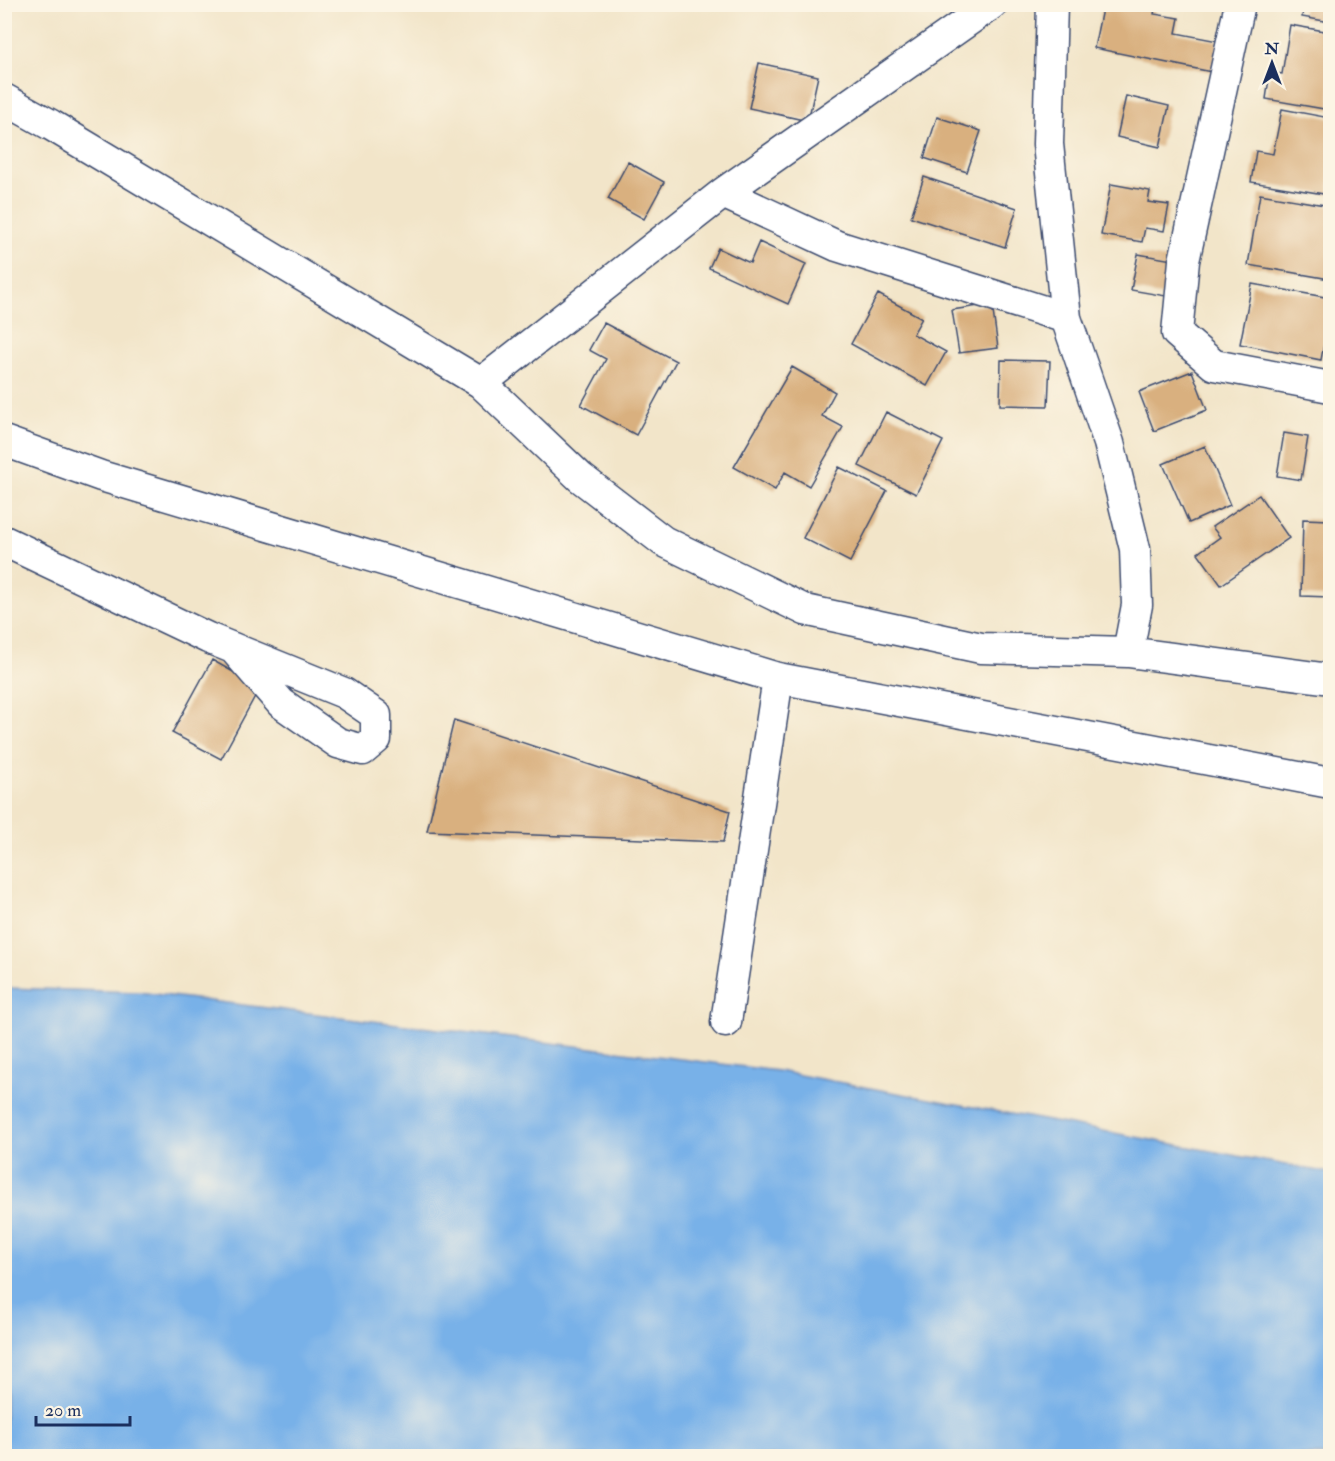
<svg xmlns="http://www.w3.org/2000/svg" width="1335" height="1461" font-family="'IM FELL Double Pica',serif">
<rect width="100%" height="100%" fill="#fcf5e5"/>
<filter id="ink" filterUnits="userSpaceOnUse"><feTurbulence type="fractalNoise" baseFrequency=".0167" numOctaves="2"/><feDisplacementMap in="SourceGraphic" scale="12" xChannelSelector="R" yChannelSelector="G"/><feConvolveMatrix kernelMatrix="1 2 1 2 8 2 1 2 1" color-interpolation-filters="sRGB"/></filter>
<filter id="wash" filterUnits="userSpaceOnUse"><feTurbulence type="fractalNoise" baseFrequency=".008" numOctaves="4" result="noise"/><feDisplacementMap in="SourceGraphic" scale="24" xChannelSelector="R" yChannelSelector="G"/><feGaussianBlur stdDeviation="1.35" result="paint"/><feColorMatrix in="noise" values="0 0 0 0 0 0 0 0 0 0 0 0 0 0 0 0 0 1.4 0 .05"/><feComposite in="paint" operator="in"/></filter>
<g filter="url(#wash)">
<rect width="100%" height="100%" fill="#f2e5c9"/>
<!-- water -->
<path fill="#78b1e8" stroke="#4a70a3" stroke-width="1.5" d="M5 988 138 992 778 1071 1330 1173V1456H5Z"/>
<g id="blocks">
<!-- building -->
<path fill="#d9b07f" d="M1103 4H1156L1154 14 1179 18 1176 33 1218 41 1212 72 1094 48Z
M1304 4H1330V22L1302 17Z
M1290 25 1330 32V110L1266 99 1270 72 1282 74Z
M759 63 818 76 808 121 749 108Z
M1126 96 1169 106 1160 147 1117 137Z
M1282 109 1330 118V195L1251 182 1256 151 1273 154Z
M937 117 981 131 967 172 924 158Z
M628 162 664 182 644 219 608 199Z
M924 177 1017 208 1005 247 911 217Z
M1111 184 1150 191 1148 202 1169 205 1164 231 1145 228 1142 242 1101 235Z
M1260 194 1330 206V279L1248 265Z
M759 242 806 264 788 304 709 268 718 248 750 263Z
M1138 254 1184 262 1177 298 1131 290Z
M1252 284 1330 298V312L1321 360 1240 344Z
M878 294 922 318 913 334 946 352 927 386 851 344Z
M992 304 998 348 959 353 952 310Z
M604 323 676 361 636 435 581 405 606 359 589 350Z
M1001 360 1050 361 1048 406 1000 405Z
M792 367 835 392 822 416 843 427 809 486 785 472 775 490 734 467Z
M1192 371 1207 410 1154 431 1139 392Z
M886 412 943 441 916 494 859 466Z
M1284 433 1308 437 1301 480 1277 476Z
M1205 446 1230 505 1189 523 1163 464Z
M839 467 887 491 850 562 803 538Z
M1259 495 1289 538 1221 585 1198 553 1220 537 1212 527Z
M1303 519 1330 520V597L1301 596Z
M212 660 260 687 221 759 172 733Z
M454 720 730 811 723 842 427 831Z"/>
</g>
</g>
<g filter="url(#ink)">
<use href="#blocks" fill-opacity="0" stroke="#3b4a6e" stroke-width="1.5"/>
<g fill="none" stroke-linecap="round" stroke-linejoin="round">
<!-- minor casing -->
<g stroke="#3b4a6e" stroke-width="33">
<path id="minor" d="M1240 4 1184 261 1177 333 1214 365 1330 387
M4 99 51 125 481 383 581 478 663 541 805 610 981 648 1128 652 1137 605 1135 549 1109 443 1066 318 1048 144 1052 4
M723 193 992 4
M481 383 723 193 837 246 1066 318
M4 441 101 476 778 678 1330 783
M4 541 208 638 344 693 376 715V739L363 750 338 743 281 703 233 648
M1128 652 1330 679
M726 1022 778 678"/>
</g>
<!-- minor -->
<use href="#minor" stroke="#fff" stroke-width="30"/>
</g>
</g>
<!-- margin -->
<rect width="1335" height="1461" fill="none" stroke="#fcf5e5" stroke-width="24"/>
<!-- north arrow -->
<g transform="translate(1272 63)" stroke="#fcf5e5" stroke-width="4.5" paint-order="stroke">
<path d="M0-4.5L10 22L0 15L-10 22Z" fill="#1b2f5e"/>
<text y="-9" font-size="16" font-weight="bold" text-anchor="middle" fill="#1b2f5e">N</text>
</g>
<!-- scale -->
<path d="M36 1416v9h94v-9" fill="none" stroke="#1b2f5e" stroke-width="3"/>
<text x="45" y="1416" font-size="18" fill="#1b2f5e" stroke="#fcf5e5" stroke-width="4.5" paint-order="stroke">20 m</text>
</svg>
